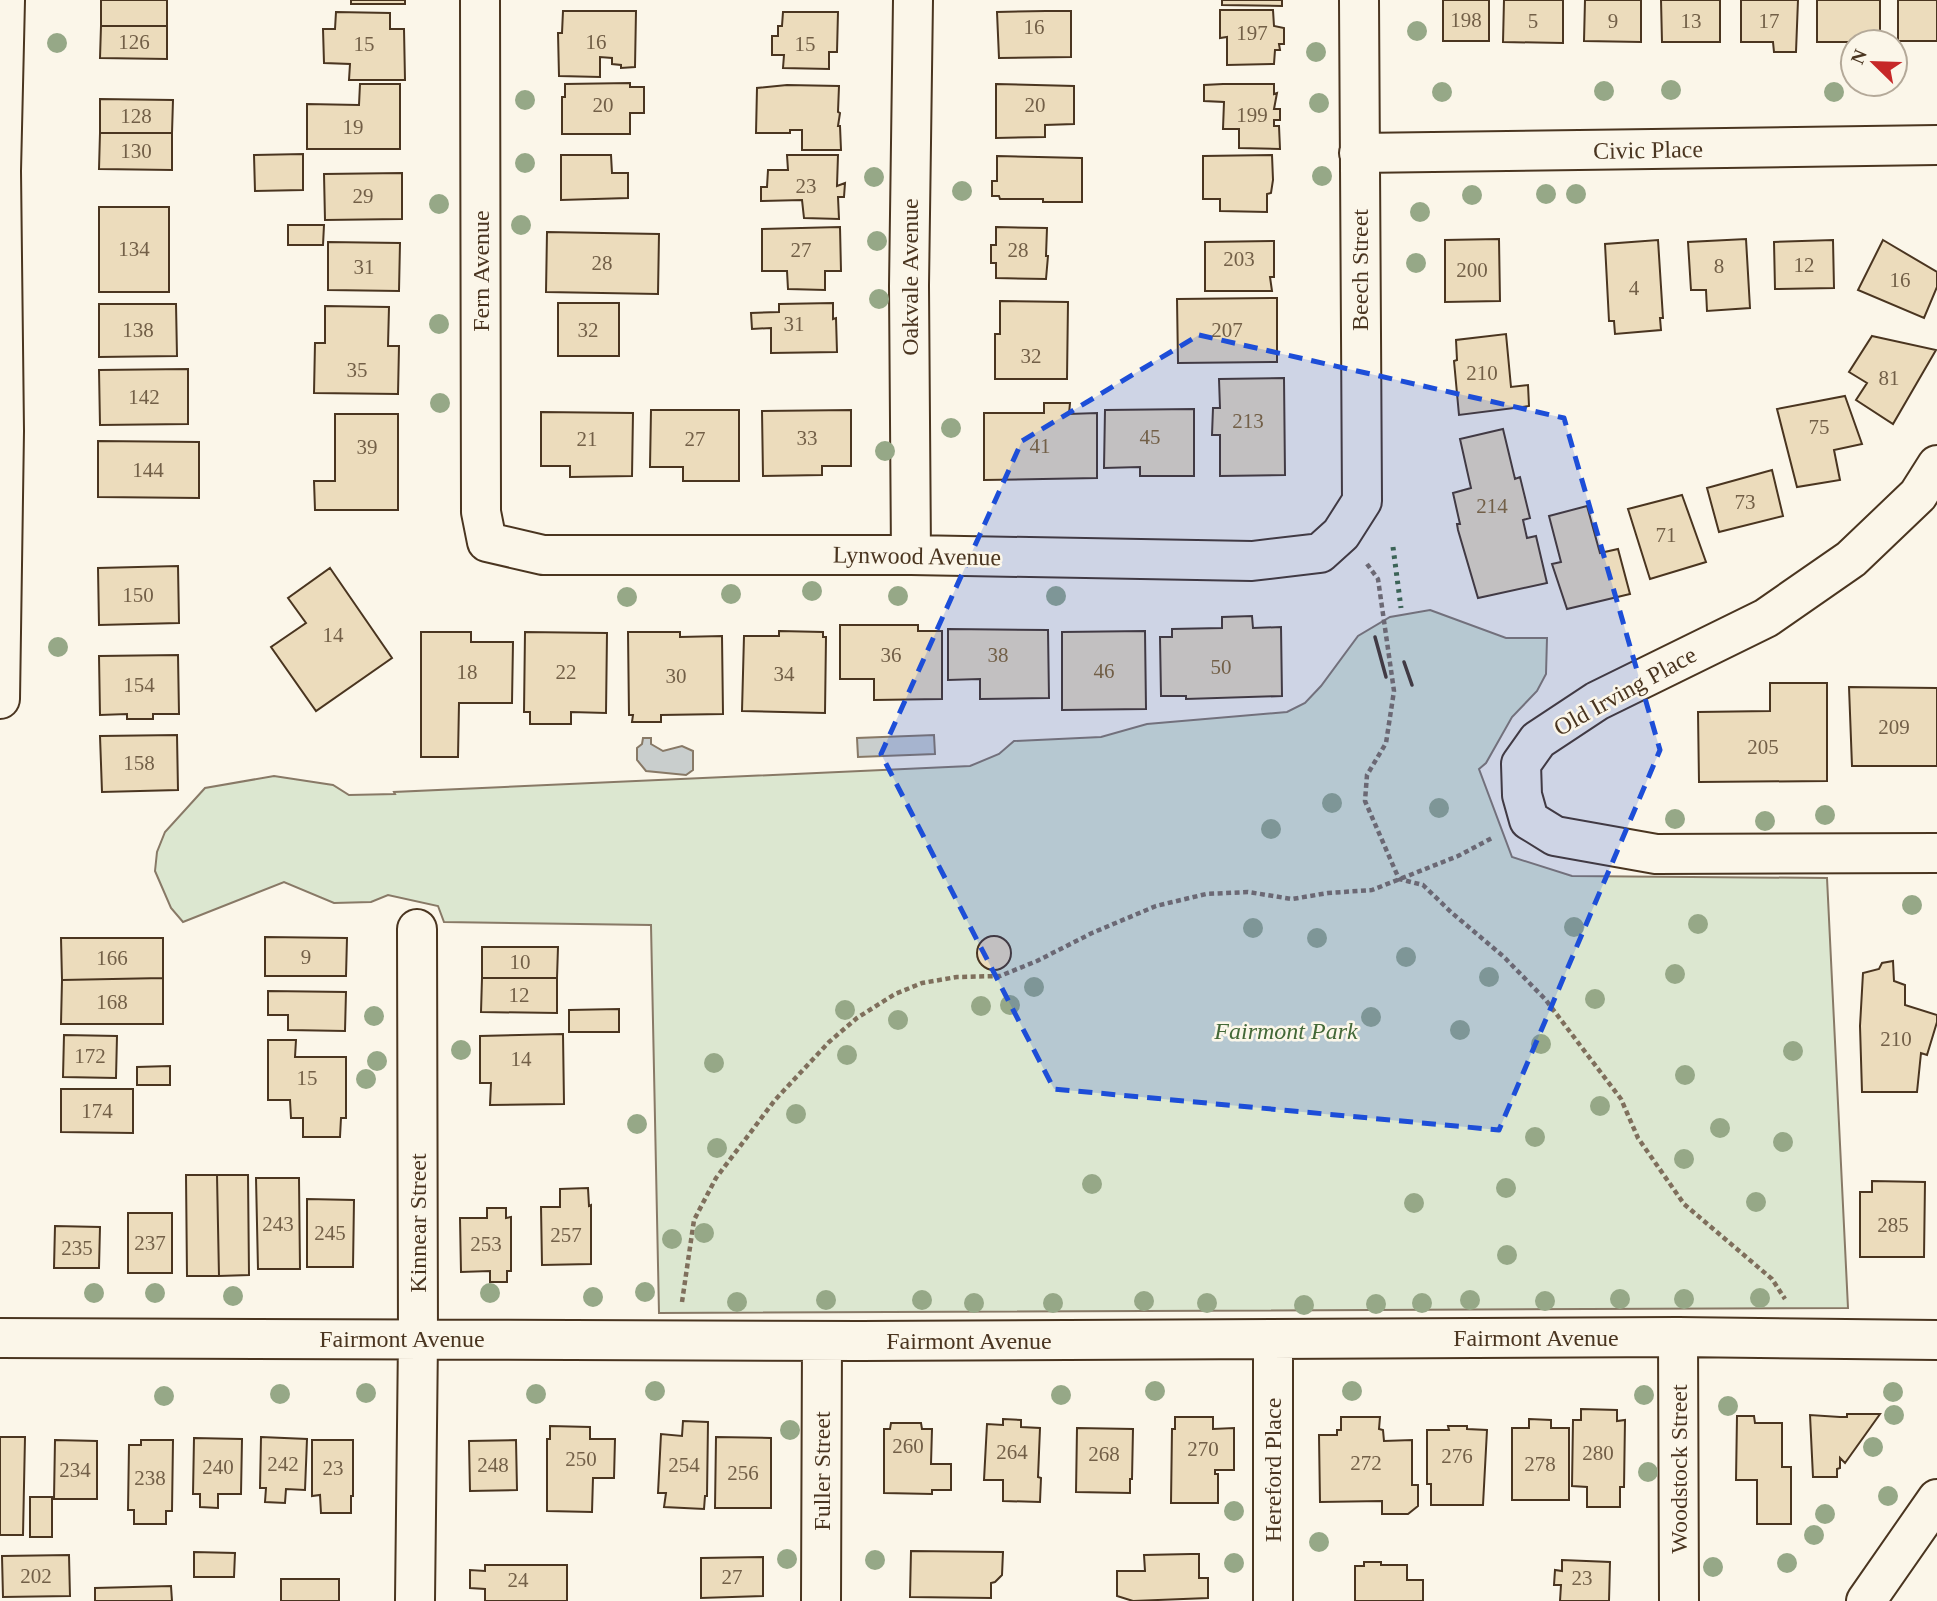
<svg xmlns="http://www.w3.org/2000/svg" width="1937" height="1601" font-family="Georgia,serif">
<rect width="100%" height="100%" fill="#fbf6e9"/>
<!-- green -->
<path fill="#dce7d0" stroke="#887966" stroke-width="2" d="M1430 610 1506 638H1547L1546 674 1537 691 1512 717 1486 763 1479 769 1512 857 1572 876 1827 878 1848 1308 659 1313 651 925 444 922 438 906 388 895 371 902 334 903 284 882 183 922 171 908 155 871 157 852 165 832 205 788 274 776 333 785 349 795 395 794 394 792 970 766 999 754 1014 741 1101 737 1147 724 1287 712 1305 703 1321 686 1358 636 1390 617Z"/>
<!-- water -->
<path fill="#c9cecd" stroke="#887966" stroke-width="2" d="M934 735 935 754 858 757 857 738Z
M643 738H651V744L663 751 682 746 693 751V770L686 775 646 771 637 760V748L642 744Z"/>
<!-- building -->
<path fill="#ecdcbc" stroke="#4a3520" stroke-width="2" d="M101 0H167V26H101Z
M351 0H405V4H351Z
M1222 0H1282V6L1222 5Z
M1443 0H1489V41H1443Z
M1504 0H1563V43L1503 42Z
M1585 0H1641V42L1584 41Z
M1661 0H1720V42H1662Z
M1741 0H1798L1796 52H1774L1773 42H1741Z
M1817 0H1880V42H1817Z
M1898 0H1937V41H1898Z
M1220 10H1273L1274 26 1284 28V44H1279L1280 50H1275L1274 64 1227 65V37L1220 38Z
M563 11H636L635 67 621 68V65L612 64V58L600 57V77L559 76 558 33H562Z
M1046 11H1071V57L999 58 997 12Z
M336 12 390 13V29H404L405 80H349L350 64 324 63 323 29H335Z
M783 12H838L837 52H829V69L783 68 784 55H772V36H778V26H782Z
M101 26H167V59L100 58Z
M630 83V87H644V113H630V134H562V97H565V84Z
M360 84H400V149H307V104L359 105Z
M996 84 1074 86V124L1045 125V137L996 138Z
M1223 84H1274V94L1277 93 1274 109H1280V120H1274V126H1279L1280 149 1239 148V129H1223L1224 102 1204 101V85Z
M787 85 839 86 838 112 840 113 838 126H840L841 150H802V130H790V133H756L757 88Z
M100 99 173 100 172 133H100Z
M100 133H172V170L99 169Z
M303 154V190L255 191 254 155Z
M561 155H611L612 173H628V198L561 200Z
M787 155H838L837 186 845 183 844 197H838L839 219 804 218 802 200 761 201V187H767L768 170H788Z
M1272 155 1273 180 1271 193 1267 194V212L1220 211V199H1203V156Z
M997 156 1082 158V202H1043V199H1000L999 196H992V181H997Z
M402 173V219L325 220 324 174Z
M99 207H169V292H99Z
M288 225H324L323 245H288Z
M840 227 841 271H825V290L788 289 787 271H762V229Z
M996 227 1047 228 1046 256H1048L1046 279 996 278V263H991V245H996Z
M547 232 659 234 658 294 546 292Z
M1499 239 1500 301 1445 302V240Z
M1746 239 1750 308 1707 311 1706 290H1691L1688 242Z
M1658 240 1663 318H1660L1661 330 1615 334 1614 321H1609L1605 244Z
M1833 240 1834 288 1775 289 1774 242Z
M1883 240 1937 272V287L1924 318 1858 290Z
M1274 241V277H1270L1272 291H1205V242Z
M328 242 400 243 399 291 328 290Z
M1277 298V362L1178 363 1177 299Z
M1000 301 1068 302 1067 379H995V334H1000Z
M558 303H619V356H558Z
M833 303V319L836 318 837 352 771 353V328L752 329 751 313 779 312V304Z
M99 304H176L177 356 99 357Z
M325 306 389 307 388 346H399L398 394 314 393 315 343H325Z
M1506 334 1511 387 1528 385 1529 406 1459 415 1454 361 1457 360 1456 340Z
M1872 336 1936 350 1893 424 1856 400 1867 383 1849 372Z
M188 369V424L100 425 99 370Z
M1284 378 1285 475 1220 476V435H1212L1213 408H1220L1219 379Z
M1845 396 1862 444 1834 450 1840 480 1797 487 1777 409Z
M1044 403H1070L1069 414 1097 413V478L984 480V413H1044Z
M1194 409V476H1140V467L1104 468 1105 410Z
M651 410H739V481H683V467H650Z
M851 410V466H822V475L763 476 762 411Z
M541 412 633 413 632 476 570 477V466H541Z
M335 414H398V510H315L314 481H335Z
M1503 429 1515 479 1520 477 1530 518 1523 520 1527 538 1536 536 1547 583 1478 598 1458 530 1457 524H1460L1453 493 1471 488 1460 439Z
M98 441 199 442V498L98 497Z
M1772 470 1783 516 1719 532 1707 488Z
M1682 495 1706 562 1650 579 1628 509Z
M1587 506 1600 553 1618 549 1630 594 1567 609 1552 564 1561 562 1549 516Z
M178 566 179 623 99 625 98 568Z
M330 568 392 658 316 711 271 647 306 623 288 598Z
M1252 616 1253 628 1281 627 1282 696 1186 699V696H1161L1160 637H1172V629L1222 628V617Z
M840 625H918V631H942V699L874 700V679H840Z
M948 629 1048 630 1049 698 980 699V679L948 680Z
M779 631 823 632V637H826L825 713 742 711 744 636H779Z
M1145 631 1146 709 1062 710V632Z
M421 632H471V642H513L512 703H459L458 757H421Z
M525 632 607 633 606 713 571 712V724H530V712H524Z
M628 632H680V637L722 636 723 714 661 715V722H632L633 715H629Z
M178 655 179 714H153V719H127V714L100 715 99 656Z
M1770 683H1827V781L1699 782 1698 712 1770 711Z
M1849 687 1937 688V766H1852Z
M177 735 178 790 102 792 100 736Z
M977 953a17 17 0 1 1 34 0a17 17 0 1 1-34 0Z
M265 937 347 938 346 976H265Z
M61 938H163V978L62 980Z
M482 947H558L557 978H482Z
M1893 961 1894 981 1905 985V1005L1937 1015V1022L1927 1055 1921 1053 1917 1092H1862L1860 1026 1863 973 1879 969 1882 963Z
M163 978V1024H61L62 980Z
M482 978H557V1013L481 1012Z
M268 991 346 992 345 1031 288 1030V1015H268Z
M619 1009V1032H569V1010Z
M563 1034 564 1104 490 1105 491 1083H480V1036Z
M64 1035 117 1036 116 1078 63 1077Z
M268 1040H296L295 1057H346V1118H341L340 1137H303V1118H291L290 1100H268Z
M170 1066V1085H137V1067Z
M61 1089H133V1133L61 1132Z
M186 1175H217L219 1276H187Z
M217 1175H248L249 1275 219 1276Z
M256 1178H299L300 1269H258Z
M1872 1181 1925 1182 1924 1257H1860V1192H1872Z
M588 1188 589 1206 591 1205V1264L542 1265 541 1207H560V1189Z
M307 1199 354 1200 353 1267H307Z
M487 1208H506V1218L511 1217V1271H507V1282H490V1271L461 1272 460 1218H487Z
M128 1213H172V1273H128Z
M55 1226 100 1227 99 1268H54Z
M1581 1409 1617 1410V1421L1625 1420 1624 1487H1620V1507H1587V1487L1572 1486 1573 1420H1581Z
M1847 1414H1880L1845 1463 1840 1458V1468L1837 1469V1477H1813L1810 1415 1840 1417H1847Z
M1737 1416H1754L1755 1423H1782V1467H1791V1524H1757V1480H1736Z
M1175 1417H1213V1429L1234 1428V1470H1215V1474H1218V1503H1171L1172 1429H1175Z
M1341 1417H1380L1379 1429 1383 1430 1384 1441 1412 1440V1485H1418V1506L1408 1514H1382V1501L1320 1502 1319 1435H1337V1430H1341Z
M1003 1419 1021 1420V1427L1040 1428 1038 1477 1041 1478 1040 1502 1003 1501V1480H984L987 1424 1003 1425Z
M1529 1419 1551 1420V1428H1569V1500H1512V1428H1529Z
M683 1421 708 1422 707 1496H705L704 1509 664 1507 666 1493H658L661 1434 682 1436Z
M891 1423H921L922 1429H932L931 1464H951V1490H932V1494L884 1493V1429H890Z
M550 1426 590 1427V1439H615L614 1478H593L592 1512 547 1511V1439H550Z
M1448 1426H1467V1429L1487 1430 1483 1505H1431V1484H1427V1430H1449Z
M1077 1428 1133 1429 1132 1479H1130V1493L1076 1492Z
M0 1437H25L23 1535H0Z
M261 1437 307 1439 305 1490 286 1489 285 1503 265 1502 266 1488H260Z
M716 1437 771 1438V1508H715Z
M194 1438 242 1439 241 1494H218V1508L200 1507V1494H193Z
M55 1440 97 1441V1499H54Z
M141 1440H173L172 1511H166V1524H134V1510H128L129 1445H141Z
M312 1440H353V1496H351V1513H321L320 1495 312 1496Z
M516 1440 517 1490 470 1491 469 1441Z
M30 1497H52V1537H30Z
M911 1551 1003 1552 1002 1575 995 1582 991 1583V1598L910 1597Z
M194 1552 235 1553 234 1577H194Z
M1191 1554H1199V1578H1208V1598L1133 1601 1117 1596V1571H1145L1144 1555Z
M69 1555 70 1596 3 1597 2 1556Z
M763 1557V1596L701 1598V1558Z
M1562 1560 1610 1562 1609 1601H1560L1561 1585H1554L1555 1570 1562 1571Z
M1364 1562H1381V1565H1407V1580H1423V1601H1355V1566H1364Z
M485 1565H567V1601H485V1589L470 1588V1570L485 1571Z
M281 1579H339V1601H281Z
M171 1586 172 1601H95V1588Z"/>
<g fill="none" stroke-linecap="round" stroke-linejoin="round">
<!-- minor casing -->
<g stroke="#4a3520" stroke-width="42">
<path id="minor" d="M480 0 481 512 487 542 543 555H911L1252 561 1320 553 1341 534 1362 501 1359 0
M1359 153 1937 145
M1937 465 1918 495 1851 559 1766 618 1597 701 1538 740 1521 764 1522 795 1529 820 1555 836 1656 854 1937 853
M911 555 909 286 913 0
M0 699 4 431 1 171 5 0
M1678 1337 1679 1601
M0 1338 861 1341 1678 1337 1937 1340
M415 1601 418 1339 417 929
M821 1601 822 1341
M1273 1601V1340
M1866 1601 1937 1499"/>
</g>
<!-- path -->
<path stroke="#7f6f5c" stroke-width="4.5" stroke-dasharray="5 3.5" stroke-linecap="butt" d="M1367 564 1378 579 1394 691 1386 743 1367 775 1365 801 1399 879 1423 885 1452 913 1504 957 1545 999 1621 1099 1638 1138 1684 1204 1772 1279 1785 1299
M682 1302 694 1220 716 1178 775 1100 829 1042 857 1018 895 994 922 983 957 977 1000 976 1037 961 1092 933 1156 906 1206 894 1248 892 1292 899 1328 893 1372 890 1458 856 1494 837"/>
<!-- minor -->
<use href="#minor" stroke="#fbf6e9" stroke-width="38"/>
<!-- hedge -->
<path stroke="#436837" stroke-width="5" stroke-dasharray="3.5 5" stroke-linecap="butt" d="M1393 547 1401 608"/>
<!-- wall -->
<path stroke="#4a3520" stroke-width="3.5" d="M1375 637 1386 677
M1404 662 1412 685"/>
</g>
<!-- trees -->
<g fill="#96a887">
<circle cx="1417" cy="31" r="10"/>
<circle cx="57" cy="43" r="10"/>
<circle cx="1316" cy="52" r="10"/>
<circle cx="1671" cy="90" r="10"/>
<circle cx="1604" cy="91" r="10"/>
<circle cx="1442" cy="92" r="10"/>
<circle cx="1834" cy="92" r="10"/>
<circle cx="525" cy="100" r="10"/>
<circle cx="1319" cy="103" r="10"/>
<circle cx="525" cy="163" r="10"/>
<circle cx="1322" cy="176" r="10"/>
<circle cx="874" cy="177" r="10"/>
<circle cx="962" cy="191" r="10"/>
<circle cx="1546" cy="194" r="10"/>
<circle cx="1576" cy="194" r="10"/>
<circle cx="1472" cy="195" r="10"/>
<circle cx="439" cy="204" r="10"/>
<circle cx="1420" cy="212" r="10"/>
<circle cx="521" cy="225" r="10"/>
<circle cx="877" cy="241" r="10"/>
<circle cx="1416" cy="263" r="10"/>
<circle cx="879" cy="299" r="10"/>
<circle cx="439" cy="324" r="10"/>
<circle cx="440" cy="403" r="10"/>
<circle cx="951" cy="428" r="10"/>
<circle cx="885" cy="451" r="10"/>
<circle cx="812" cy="591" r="10"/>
<circle cx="731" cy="594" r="10"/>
<circle cx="898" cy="596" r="10"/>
<circle cx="1056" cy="596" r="10"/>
<circle cx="627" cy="597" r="10"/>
<circle cx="58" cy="647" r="10"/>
<circle cx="1332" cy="803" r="10"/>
<circle cx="1439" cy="808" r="10"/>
<circle cx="1825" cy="815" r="10"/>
<circle cx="1675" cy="819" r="10"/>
<circle cx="1765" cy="821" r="10"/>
<circle cx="1271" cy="829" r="10"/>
<circle cx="1912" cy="905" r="10"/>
<circle cx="1698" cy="924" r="10"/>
<circle cx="1574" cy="927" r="10"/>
<circle cx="1253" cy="928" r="10"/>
<circle cx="1317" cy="938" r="10"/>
<circle cx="1406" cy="957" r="10"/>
<circle cx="1675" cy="974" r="10"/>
<circle cx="1489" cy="977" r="10"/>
<circle cx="1034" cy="987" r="10"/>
<circle cx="1595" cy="999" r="10"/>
<circle cx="1010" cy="1005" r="10"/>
<circle cx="981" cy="1006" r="10"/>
<circle cx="845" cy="1010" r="10"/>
<circle cx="374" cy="1016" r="10"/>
<circle cx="1371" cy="1017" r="10"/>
<circle cx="898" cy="1020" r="10"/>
<circle cx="1460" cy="1030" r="10"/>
<circle cx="1541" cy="1044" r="10"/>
<circle cx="461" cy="1050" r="10"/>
<circle cx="1793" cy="1051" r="10"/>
<circle cx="847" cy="1055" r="10"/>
<circle cx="377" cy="1061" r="10"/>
<circle cx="714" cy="1063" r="10"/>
<circle cx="1685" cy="1075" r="10"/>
<circle cx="366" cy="1079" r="10"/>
<circle cx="1600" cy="1106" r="10"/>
<circle cx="796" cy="1114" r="10"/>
<circle cx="637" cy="1124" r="10"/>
<circle cx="1720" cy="1128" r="10"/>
<circle cx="1535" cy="1137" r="10"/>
<circle cx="1783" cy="1142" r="10"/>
<circle cx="717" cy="1148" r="10"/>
<circle cx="1684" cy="1159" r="10"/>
<circle cx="1092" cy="1184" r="10"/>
<circle cx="1506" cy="1188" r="10"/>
<circle cx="1756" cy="1202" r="10"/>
<circle cx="1414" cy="1203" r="10"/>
<circle cx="704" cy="1233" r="10"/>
<circle cx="672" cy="1239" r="10"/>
<circle cx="1507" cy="1255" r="10"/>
<circle cx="645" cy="1292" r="10"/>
<circle cx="94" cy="1293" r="10"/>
<circle cx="155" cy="1293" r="10"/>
<circle cx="490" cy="1293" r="10"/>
<circle cx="233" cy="1296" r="10"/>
<circle cx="593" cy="1297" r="10"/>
<circle cx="1760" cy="1298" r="10"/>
<circle cx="1620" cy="1299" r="10"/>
<circle cx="1684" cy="1299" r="10"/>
<circle cx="826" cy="1300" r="10"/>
<circle cx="922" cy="1300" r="10"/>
<circle cx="1470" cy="1300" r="10"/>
<circle cx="1144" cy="1301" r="10"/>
<circle cx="1545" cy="1301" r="10"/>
<circle cx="737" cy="1302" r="10"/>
<circle cx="974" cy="1303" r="10"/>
<circle cx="1053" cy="1303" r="10"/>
<circle cx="1207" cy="1303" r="10"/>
<circle cx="1422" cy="1303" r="10"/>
<circle cx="1376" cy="1304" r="10"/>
<circle cx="1304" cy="1305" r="10"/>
<circle cx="655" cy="1391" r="10"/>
<circle cx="1155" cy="1391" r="10"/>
<circle cx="1352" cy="1391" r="10"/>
<circle cx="1893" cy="1392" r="10"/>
<circle cx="366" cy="1393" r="10"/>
<circle cx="280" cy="1394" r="10"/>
<circle cx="536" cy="1394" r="10"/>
<circle cx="1061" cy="1395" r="10"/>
<circle cx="1644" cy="1395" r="10"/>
<circle cx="164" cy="1396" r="10"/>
<circle cx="1728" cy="1406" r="10"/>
<circle cx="1894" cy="1415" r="10"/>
<circle cx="790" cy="1430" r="10"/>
<circle cx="1873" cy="1447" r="10"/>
<circle cx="1648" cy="1472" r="10"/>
<circle cx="1888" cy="1496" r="10"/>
<circle cx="1234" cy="1511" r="10"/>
<circle cx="1825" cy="1514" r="10"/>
<circle cx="1814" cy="1535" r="10"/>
<circle cx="1319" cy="1542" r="10"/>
<circle cx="787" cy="1559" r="10"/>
<circle cx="875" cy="1560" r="10"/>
<circle cx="1234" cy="1563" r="10"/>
<circle cx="1787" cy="1563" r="10"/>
<circle cx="1713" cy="1567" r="10"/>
</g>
<!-- marked area -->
<path fill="#1d4ed8" fill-opacity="0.2" stroke="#1d4ed8" stroke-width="5" stroke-dasharray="14 9" stroke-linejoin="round" d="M1199 335 1564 418 1660 750 1499 1130 1054 1089 881 754 1022 441Z"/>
<g text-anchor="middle" stroke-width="5" stroke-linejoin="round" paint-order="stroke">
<!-- number labels -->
<g font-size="21" fill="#725f47">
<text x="1466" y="27">198</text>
<text x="1533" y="28">5</text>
<text x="1613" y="28">9</text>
<text x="1691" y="28">13</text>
<text x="1769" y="28">17</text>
<text x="1034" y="34">16</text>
<text x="1252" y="40">197</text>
<text x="134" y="49">126</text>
<text x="596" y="49">16</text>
<text x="364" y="51">15</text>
<text x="805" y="51">15</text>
<text x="603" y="112">20</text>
<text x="1035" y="112">20</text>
<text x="1252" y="122">199</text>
<text x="136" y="123">128</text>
<text x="353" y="134">19</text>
<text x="136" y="158">130</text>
<text x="806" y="193">23</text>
<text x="363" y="203">29</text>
<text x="134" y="256">134</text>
<text x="801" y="257">27</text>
<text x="1018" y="257">28</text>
<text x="1239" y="266">203</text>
<text x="602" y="270">28</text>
<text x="1804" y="272">12</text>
<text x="1719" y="273">8</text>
<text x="364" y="274">31</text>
<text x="1472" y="277">200</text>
<text x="1900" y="287">16</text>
<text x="1634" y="295">4</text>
<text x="794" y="331">31</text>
<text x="138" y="337">138</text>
<text x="588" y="337">32</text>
<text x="1227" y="337">207</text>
<text x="1031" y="363">32</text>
<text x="357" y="377">35</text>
<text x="1482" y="380">210</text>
<text x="1889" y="385">81</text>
<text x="144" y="404">142</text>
<text x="1248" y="428">213</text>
<text x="1819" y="434">75</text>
<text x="1150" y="444">45</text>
<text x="807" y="445">33</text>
<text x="587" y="446">21</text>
<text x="695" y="446">27</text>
<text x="1040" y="453">41</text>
<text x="367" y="454">39</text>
<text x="148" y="477">144</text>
<text x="1745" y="509">73</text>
<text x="1492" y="513">214</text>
<text x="1666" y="542">71</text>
<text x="138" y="602">150</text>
<text x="333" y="642">14</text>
<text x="891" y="662">36</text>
<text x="998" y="662">38</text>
<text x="1221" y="674">50</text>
<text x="1104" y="678">46</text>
<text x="467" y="679">18</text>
<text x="566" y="679">22</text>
<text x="784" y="681">34</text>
<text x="676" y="683">30</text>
<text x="139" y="692">154</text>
<text x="1894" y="734">209</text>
<text x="1763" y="754">205</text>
<text x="139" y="770">158</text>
<text x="306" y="964">9</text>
<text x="112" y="965">166</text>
<text x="520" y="969">10</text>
<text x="519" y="1002">12</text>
<text x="112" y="1009">168</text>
<text x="1896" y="1046">210</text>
<text x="90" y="1063">172</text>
<text x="521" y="1066">14</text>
<text x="307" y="1085">15</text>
<text x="97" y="1118">174</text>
<text x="278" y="1231">243</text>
<text x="1893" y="1232">285</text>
<text x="330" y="1240">245</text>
<text x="566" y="1242">257</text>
<text x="150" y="1250">237</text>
<text x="486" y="1251">253</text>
<text x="77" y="1255">235</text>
<text x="908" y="1453">260</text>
<text x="1203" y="1456">270</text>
<text x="1012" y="1459">264</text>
<text x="1598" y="1460">280</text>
<text x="1104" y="1461">268</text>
<text x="1457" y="1463">276</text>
<text x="581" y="1466">250</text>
<text x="1366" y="1470">272</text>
<text x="283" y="1471">242</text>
<text x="1540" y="1471">278</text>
<text x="493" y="1472">248</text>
<text x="684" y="1472">254</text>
<text x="218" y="1474">240</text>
<text x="333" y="1475">23</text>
<text x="75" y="1477">234</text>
<text x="743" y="1480">256</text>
<text x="150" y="1485">238</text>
<text x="36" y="1583">202</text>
<text x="732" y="1584">27</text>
<text x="1582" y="1585">23</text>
<text x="518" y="1587">24</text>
</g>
<!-- street labels -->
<g font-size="24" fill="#4a3520" stroke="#fbf6e9">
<text transform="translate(1648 150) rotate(-1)" y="8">Civic Place</text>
<text transform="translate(1360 270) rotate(-90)" y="8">Beech Street</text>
<text transform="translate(481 271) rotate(-90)" y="8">Fern Avenue</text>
<text transform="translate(910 277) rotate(-90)" y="8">Oakvale Avenue</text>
<text transform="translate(917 556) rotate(1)" y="8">Lynwood Avenue</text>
<text transform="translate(1625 691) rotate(-29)" y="8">Old Irving Place</text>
<text transform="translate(418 1223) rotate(-90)" y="8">Kinnear Street</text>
<text x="1536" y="1346">Fairmont Avenue</text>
<text x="402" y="1347">Fairmont Avenue</text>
<text x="969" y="1349">Fairmont Avenue</text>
<text transform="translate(1679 1469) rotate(-90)" y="8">Woodstock Street</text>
<text transform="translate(1273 1470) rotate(-90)" y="8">Hereford Place</text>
<text transform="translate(822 1471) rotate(-90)" y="8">Fuller Street</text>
</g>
<!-- park labels -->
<g font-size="24" font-style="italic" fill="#436837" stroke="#fbf6e9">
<text x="1286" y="1039">Fairmont Park</text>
</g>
</g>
<!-- north arrow -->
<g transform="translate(1874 63) rotate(293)"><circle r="33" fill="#fbf6e9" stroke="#b4a999" stroke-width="2"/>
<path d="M0-5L12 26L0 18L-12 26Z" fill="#c62828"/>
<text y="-10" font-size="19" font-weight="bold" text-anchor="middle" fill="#4a3520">N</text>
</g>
</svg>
